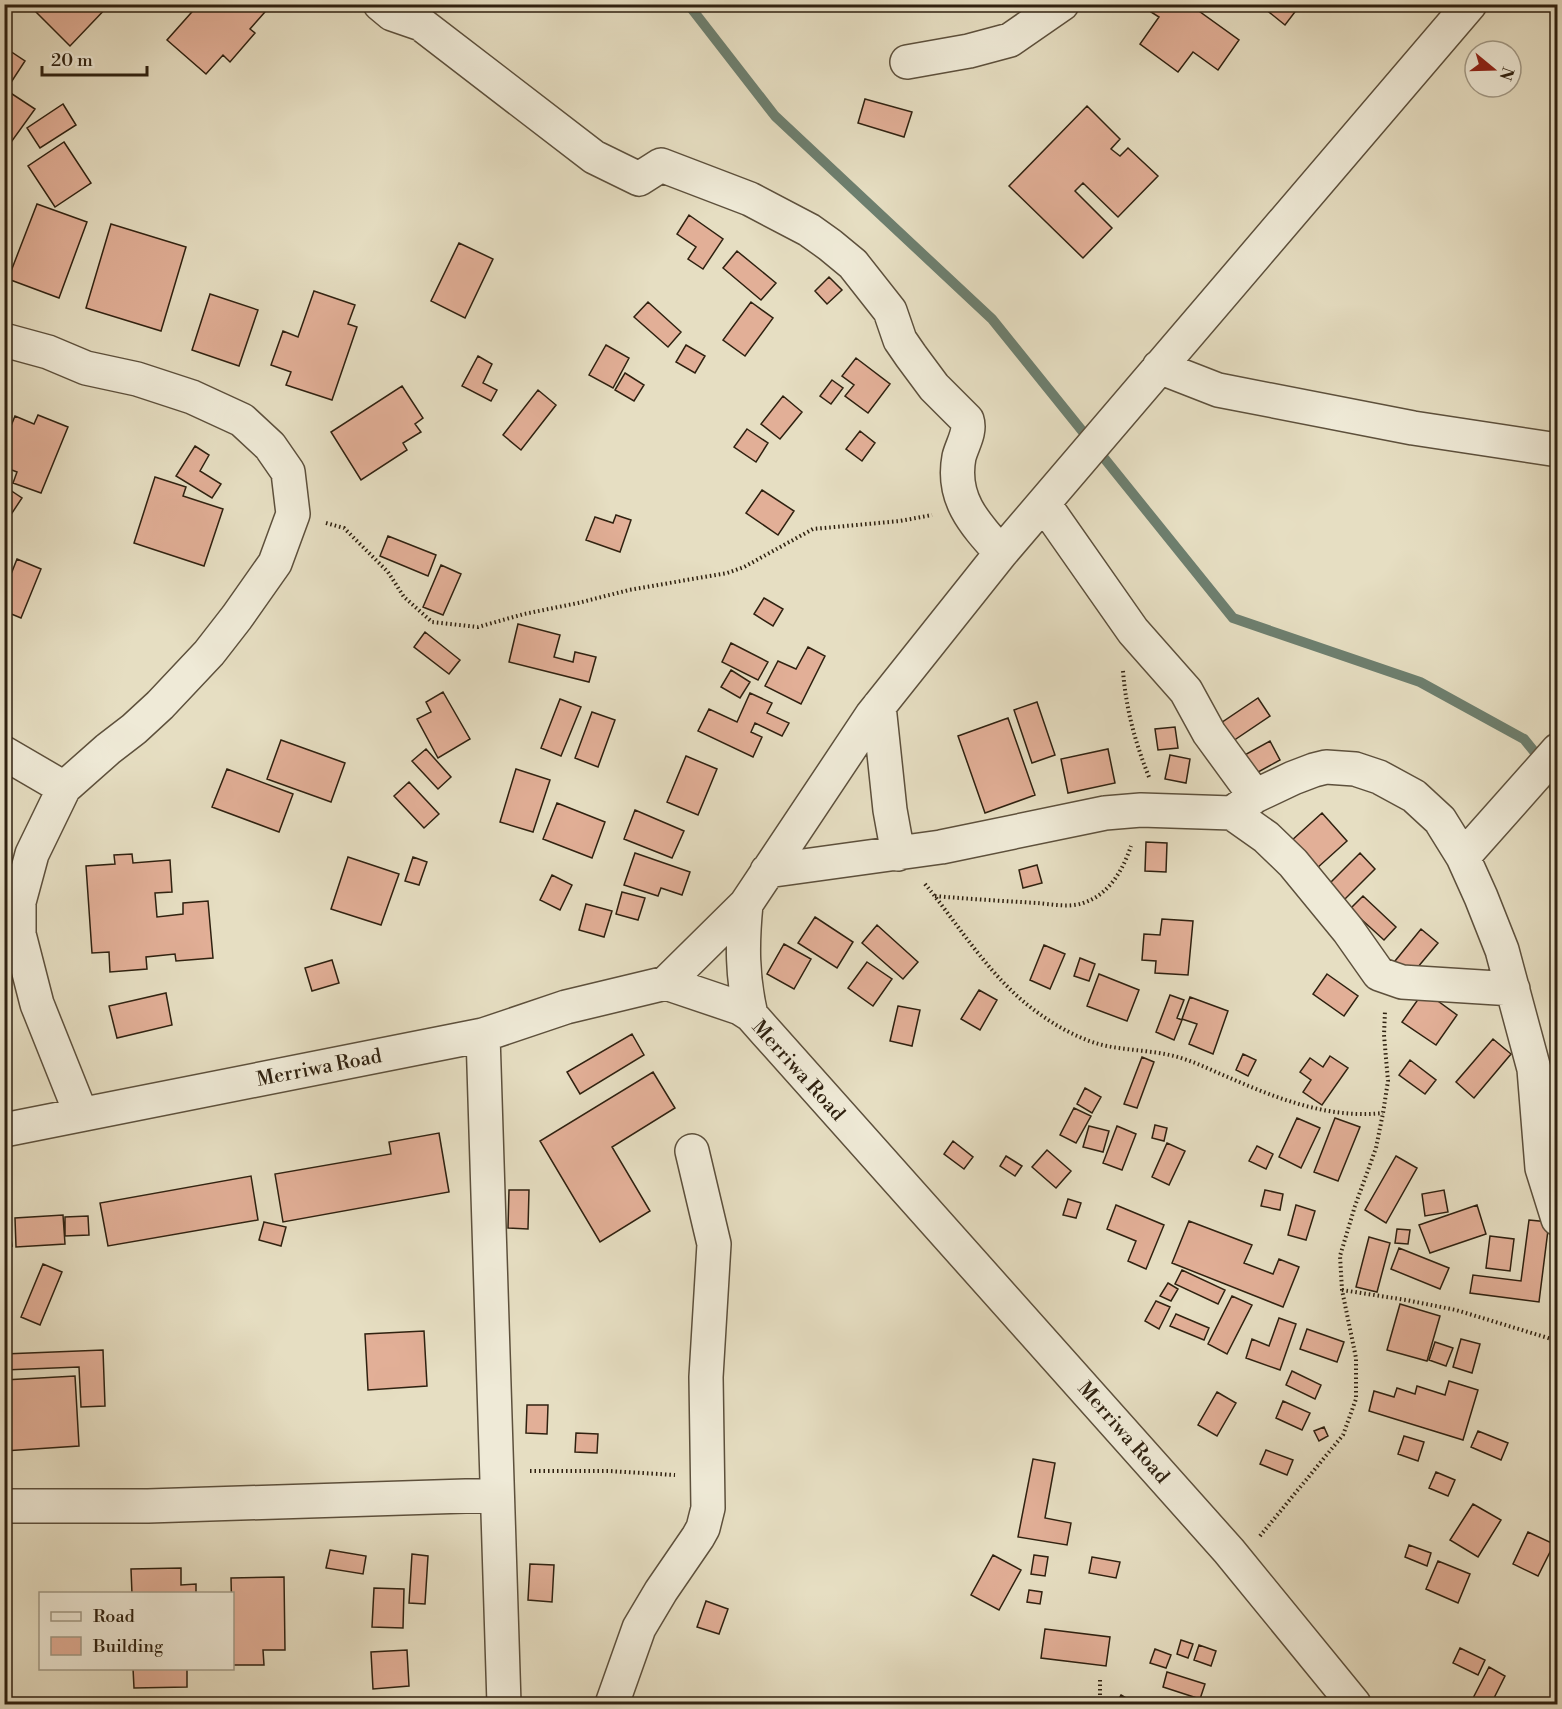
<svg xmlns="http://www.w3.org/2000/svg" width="1562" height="1709" font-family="'Libre Bodoni',serif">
<rect width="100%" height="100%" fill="#e6dec2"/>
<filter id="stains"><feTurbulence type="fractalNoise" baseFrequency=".00333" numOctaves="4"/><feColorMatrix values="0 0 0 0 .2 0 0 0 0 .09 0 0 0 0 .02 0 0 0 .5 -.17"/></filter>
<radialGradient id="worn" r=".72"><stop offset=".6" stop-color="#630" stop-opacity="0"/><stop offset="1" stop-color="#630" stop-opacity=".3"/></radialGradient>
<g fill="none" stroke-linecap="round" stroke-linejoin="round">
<!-- stream -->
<path stroke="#6d7f6f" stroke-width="10" d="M688 4 775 116 992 319 1233 618 1420 682 1524 739 1545 765 1558 798"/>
</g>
<!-- building -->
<path fill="#e2af97" stroke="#2f2110" stroke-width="1.5" d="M28 4H110L70 46Z
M199 4H272L250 29 255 33 230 62 223 55 206 74 167 40Z
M1156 4H1189L1239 40 1218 70 1193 52 1178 72 1140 44 1159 17 1151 12Z
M1259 4H1301L1285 25Z
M4 47 25 61 6 90 35 109 4 152Z
M865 99 912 112 904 137 858 123Z
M63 104 76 125 40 148 27 128Z
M1087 106 1120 139 1111 149 1120 156 1128 148 1158 176 1118 217 1083 183 1075 191 1112 228 1083 258 1009 186Z
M64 142 91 183 55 207 28 166Z
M37 204 87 222 59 298 8 279Z
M689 215 723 239 703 269 688 259 696 247 677 234Z
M111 224 186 247 161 331 86 308Z
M459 243 493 259 465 318 431 301Z
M737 251 776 283 761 300 723 268Z
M829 277 842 290 827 304 815 291Z
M314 291 355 305 348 324 357 327 332 400 286 385 291 372 271 365 283 331 298 337Z
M210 294 258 310 239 366 192 350Z
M648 302 681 332 668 347 634 317Z
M751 302 773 318 745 356 723 340Z
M606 345 629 358 613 388 589 375Z
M686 345 705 356 695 373 676 362Z
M478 356 492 364 483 383 497 390 491 401 462 386Z
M856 358 890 384 868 413 845 396 854 385 842 376Z
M625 373 644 385 634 401 615 390Z
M832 380 843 388 831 404 820 396Z
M402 386 423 418 415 424 421 432 403 443 407 450 361 480 331 432Z
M538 390 556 405 521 450 503 435Z
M783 396 802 412 780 439 761 424Z
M38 415 68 427 41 493 13 483 17 472 4 467V443L15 416 34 424Z
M747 429 768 443 756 462 734 447Z
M860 431 875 443 862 461 846 449Z
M195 446 209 455 200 471 221 484 212 498 176 476Z
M155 477 186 487 183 496 223 509 204 566 134 543Z
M4 486 22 498 4 525Z
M762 490 794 511 778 535 746 513Z
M616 515 631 520 620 552 586 540 595 517 613 523Z
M388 536 436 555 428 576 380 556Z
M17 559 41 569 21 618 4 611V592Z
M441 565 461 574 443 615 423 607Z
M764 598 783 609 773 626 754 614Z
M518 624 560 635 554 657 573 662 575 652 596 657 589 682 509 662Z
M425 632 460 660 449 674 414 647Z
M731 643 768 662 758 680 722 662Z
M808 647 825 656 801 704 765 686 778 661 796 669Z
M731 670 750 682 740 698 721 687Z
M443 692 470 739 438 758 417 719 431 712 426 702Z
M750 693 772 703 767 713 789 723 782 736 755 723 751 732 762 737 753 757 698 731 709 709 737 722Z
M1258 698 1270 716 1227 745 1215 727Z
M560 699 581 707 561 756 541 748Z
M1037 702 1055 755 1032 763 1014 710Z
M592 712 615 720 598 767 575 758Z
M1008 718 1035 795 985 813 958 736Z
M1175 727 1178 748 1158 750 1155 729Z
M281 740 345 763 331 802 267 779Z
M1270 741 1280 760 1251 776 1241 757Z
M426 749 451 777 438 789 412 761Z
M1108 749 1115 783 1068 793 1061 759Z
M1170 755 1190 759 1186 783 1165 779Z
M686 756 717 769 698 815 667 802Z
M227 769 293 794 279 832 212 807Z
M516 769 550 780 533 832 500 822Z
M409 782 439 814 424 828 394 796Z
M557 803 605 822 592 858 543 839Z
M635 810 684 831 672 858 624 839Z
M1322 813 1347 841 1316 869 1291 841Z
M1146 842 1167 843 1166 872 1145 871Z
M635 853 690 872 682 895 661 888 658 896 624 885Z
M1360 853 1375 869 1341 903 1326 887Z
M132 854 133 863 170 860 172 892 155 893 157 917 183 914V903L208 901 213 958 176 961 175 954 146 957 147 969 110 972 109 952 92 953 86 866 115 864 114 855Z
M348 857 399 874 381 925 331 909Z
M413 857 427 862 419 885 405 881Z
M1037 865 1042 883 1023 888 1019 870Z
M552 875 572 885 560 910 540 900Z
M622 892 645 898 638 920 616 914Z
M1363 896 1396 927 1384 940 1350 909Z
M586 904 612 911 604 937 579 930Z
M815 917 853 942 837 968 798 943Z
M1162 919 1193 921 1188 975 1155 973 1156 961 1142 960 1144 934 1160 935Z
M877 925 918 962 903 979 862 943Z
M1421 929 1438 943 1407 980 1391 966Z
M784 944 811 959 794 989 767 974Z
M1044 945 1065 954 1050 989 1030 980Z
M1080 958 1095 964 1089 981 1074 976Z
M332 960 339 983 312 991 305 968Z
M867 962 892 979 873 1006 848 988Z
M1099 974 1139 990 1127 1021 1087 1006Z
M1327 974 1358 996 1344 1016 1313 994Z
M979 990 997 1000 980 1030 961 1019Z
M1424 991 1457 1015 1436 1045 1402 1022Z
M166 993 172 1025 117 1038 109 1006Z
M1170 995 1184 1000 1177 1018 1182 1020 1174 1040 1156 1032Z
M1190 997 1228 1011 1213 1054 1189 1044 1197 1024 1182 1019Z
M898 1006 920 1010 912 1046 890 1041Z
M632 1034 644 1055 580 1094 567 1072Z
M1493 1039 1511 1054 1474 1098 1456 1082Z
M1243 1054 1256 1060 1248 1076 1236 1070Z
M1330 1056 1348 1068 1322 1105 1303 1092 1311 1080 1300 1072 1310 1058 1323 1067Z
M1142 1057 1154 1062 1137 1108 1124 1104Z
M1410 1060 1436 1080 1425 1094 1399 1075Z
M653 1072 675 1108 612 1147 650 1211 600 1242 540 1141Z
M1085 1088 1101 1097 1092 1113 1077 1104Z
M1074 1108 1091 1116 1076 1143 1060 1135Z
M1297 1118 1320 1128 1301 1168 1279 1157Z
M1335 1118 1360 1127 1338 1181 1314 1172Z
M1155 1125 1167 1128 1164 1141 1152 1138Z
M1089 1126 1109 1131 1103 1152 1083 1147Z
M1117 1126 1136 1134 1122 1170 1103 1163Z
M439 1133 449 1192 283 1222 275 1174 391 1154 389 1142Z
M953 1141 973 1157 964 1169 944 1154Z
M1167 1143 1185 1151 1169 1185 1152 1177Z
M1257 1146 1273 1154 1266 1169 1249 1161Z
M1047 1150 1071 1171 1056 1188 1032 1167Z
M1006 1156 1022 1166 1015 1176 1000 1166Z
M1396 1156 1417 1168 1386 1223 1365 1210Z
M251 1176 258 1220 108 1246 100 1203Z
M509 1190H529L528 1229 508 1228Z
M1265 1190 1283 1194 1280 1210 1261 1206Z
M1444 1190 1448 1212 1425 1216 1422 1194Z
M1068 1199 1081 1203 1076 1218 1063 1215Z
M1116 1205 1164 1225 1146 1269 1128 1261 1136 1241 1107 1229Z
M1296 1205 1315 1211 1306 1240 1288 1235Z
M1477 1205 1486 1234 1430 1253 1419 1225Z
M63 1215 65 1244 16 1247 15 1218Z
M88 1216 89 1235 65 1236V1217Z
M1529 1220 1549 1222 1539 1302 1470 1293 1473 1275 1521 1281Z
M1189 1221 1252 1245 1244 1263 1273 1274 1279 1259 1299 1267 1283 1307 1172 1263Z
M264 1222 286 1227 281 1246 259 1240Z
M4 1223H9L12 1246 4 1247Z
M1397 1229 1410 1230 1408 1244 1395 1243Z
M1490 1236 1514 1239 1510 1271 1486 1268Z
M1369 1237 1390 1243 1377 1292 1356 1287Z
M1399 1248 1449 1268 1440 1289 1391 1269Z
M43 1264 62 1272 40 1325 21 1317Z
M1182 1270 1225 1290 1218 1304 1175 1284Z
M1168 1283 1178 1289 1171 1301 1160 1296Z
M1232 1296 1252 1305 1227 1354 1208 1344Z
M1156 1301 1170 1307 1159 1329 1145 1321Z
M1400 1304 1440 1316 1427 1361 1387 1350Z
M1176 1314 1209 1328 1204 1340 1170 1326Z
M1279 1318 1296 1324 1280 1370 1246 1358 1252 1339 1269 1346Z
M1307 1329 1344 1342 1337 1362 1300 1349Z
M424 1331 427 1386 368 1390 365 1334Z
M1461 1339 1480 1344 1472 1373 1453 1367Z
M1435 1342 1453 1348 1446 1366 1429 1360Z
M103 1350 105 1406 81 1407 79 1367 4 1370V1354Z
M1292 1371 1321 1385 1315 1399 1286 1385Z
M75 1376 79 1446 4 1451V1380Z
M1449 1381 1478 1390 1463 1440 1369 1411 1374 1391 1394 1397 1397 1388 1415 1394 1417 1386 1445 1395Z
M1217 1392 1236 1403 1217 1436 1198 1425Z
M1283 1401 1310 1413 1302 1430 1276 1418Z
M527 1405H548L547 1434 526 1433Z
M1324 1427 1328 1436 1319 1441 1314 1431Z
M1478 1431 1508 1443 1501 1460 1471 1447Z
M576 1433 598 1434 597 1453 575 1452Z
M1404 1436 1424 1442 1418 1461 1398 1454Z
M1266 1450 1293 1460 1287 1475 1260 1464Z
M1033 1459 1055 1463 1045 1518 1071 1523 1067 1545 1018 1537Z
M1436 1472 1455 1480 1448 1496 1429 1488Z
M1473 1504 1501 1520 1478 1557 1450 1540Z
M1528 1532 1554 1544 1538 1576 1513 1564Z
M1409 1545 1431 1553 1427 1566 1405 1557Z
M330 1550 366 1556 363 1574 326 1568Z
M412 1554 428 1556 425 1604 409 1603Z
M993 1555 1021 1570 999 1610 971 1595Z
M1034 1555 1048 1557 1045 1576 1031 1574Z
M1092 1557 1120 1562 1116 1578 1089 1573Z
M1438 1561 1470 1574 1458 1603 1426 1589Z
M530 1564 554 1565 552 1602 528 1600Z
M181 1568V1585L196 1584V1594H132L131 1569Z
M284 1577 285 1650H263L264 1665H233L231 1578Z
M374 1588 404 1589 403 1628 372 1627Z
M1029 1590 1042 1592 1040 1604 1027 1602Z
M706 1601 728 1609 719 1634 697 1627Z
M1045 1629 1110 1637 1106 1666 1041 1658Z
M1181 1640 1193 1644 1188 1658 1177 1654Z
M1199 1645 1216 1651 1211 1666 1194 1660Z
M1460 1648 1485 1660 1478 1675 1453 1663Z
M1155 1649 1171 1655 1166 1668 1150 1663Z
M407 1650 409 1686 373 1689 371 1652Z
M1489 1667 1505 1676 1491 1704H1470Z
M133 1668H187V1687L134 1688Z
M1167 1672 1205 1684 1200 1699 1163 1687Z
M1121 1695 1136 1704H1116Z"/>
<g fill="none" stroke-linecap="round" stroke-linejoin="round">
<!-- minor casing -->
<g stroke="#5d503c" stroke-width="36">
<path id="minor" d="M380 4 392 14 421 24 594 157 639 179 661 165 750 199 809 230 830 245 853 264 890 311 900 340 911 356 934 387 967 420C971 432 962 445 959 457 951 499 975 524 1001 553
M907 62 969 51 1010 40 1062 4
M4 340 48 352 86 368 137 379 192 397 242 420 270 446 288 472 293 514 275 563 237 617 209 653 160 705 134 729 108 749 64 788 32 854 19 902V934L37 1004 81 1114
M1159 367 1218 390 1413 428 1558 450
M1044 504 1133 631 1186 691 1209 733 1255 796
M879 706 890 810 898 854
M4 753 64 788
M1232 813 1266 837 1293 863 1348 930 1379 974 1402 982 1513 989
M1463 857 1558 750
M767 871 941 847 1105 813 1141 810 1232 813 1255 796 1293 778 1314 770 1326 767 1355 769 1379 777 1414 796 1440 820 1463 857 1481 897 1502 950 1534 1069 1542 1168 1558 1219
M746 904C742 944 742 976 751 1015
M666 983 746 904 872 715 1001 553 1470 4
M483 1035 504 1704
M4 1130 483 1035 566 1007 666 983 740 1008 751 1015 766 1032 1229 1551 1354 1704
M4 1506H148L497 1495
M612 1704 639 1628 661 1591 698 1537 703 1528 708 1508 706 1377 714 1244 692 1151"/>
</g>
<!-- path -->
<path stroke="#2f2110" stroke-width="4" stroke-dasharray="1.5 3" stroke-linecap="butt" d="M326 523 344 528 388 572 404 597 432 622 478 627 524 614 578 603 629 590 727 573 744 567 813 529 900 521 932 515
M1123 671C1126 709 1135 742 1149 777
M925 884C957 923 985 969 1024 1002 1048 1022 1081 1042 1112 1047 1136 1051 1161 1051 1184 1059 1200 1064 1215 1072 1230 1078 1278 1099 1330 1119 1383 1113
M935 896C969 899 1003 901 1037 903 1051 904 1069 908 1083 903 1109 895 1123 870 1131 846
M1342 1290 1406 1300 1456 1310 1558 1341
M530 1471H609L675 1475
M1260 1536 1343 1435 1356 1399V1358L1342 1290 1340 1256 1355 1206 1376 1148 1383 1113 1388 1081 1384 1035 1385 1011
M1100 1704V1680"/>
<!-- minor -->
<use href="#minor" stroke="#efead7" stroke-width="33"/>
</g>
<g text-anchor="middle" stroke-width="4.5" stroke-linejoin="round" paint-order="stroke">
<!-- street labels -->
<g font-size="20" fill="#2f2110" stroke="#efead7">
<text transform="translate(319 1067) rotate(-11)" y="7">Merriwa Road</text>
<text transform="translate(799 1070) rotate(48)" y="7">Merriwa Road</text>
<text transform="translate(1124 1432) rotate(49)" y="7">Merriwa Road</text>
</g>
</g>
<!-- margin -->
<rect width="1562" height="1709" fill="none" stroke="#e6dec2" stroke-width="24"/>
<rect x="6" y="6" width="1550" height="1697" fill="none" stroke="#2f2110" stroke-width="3"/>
<rect x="12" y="12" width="1538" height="1685" fill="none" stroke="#2f2110" stroke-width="1.5"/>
<!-- legend -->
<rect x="39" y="1592" width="195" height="78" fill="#efead7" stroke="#a29a87" stroke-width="1.5"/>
<rect x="51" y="1612" width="30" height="9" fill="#efead7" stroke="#a29a87" stroke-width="1.5"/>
<text x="93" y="1622" font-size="18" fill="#2f2110">Road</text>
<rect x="51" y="1637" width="30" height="18" fill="#e2af97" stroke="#a29a87" stroke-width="1.5"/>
<text x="93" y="1652" font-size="18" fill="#2f2110">Building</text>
<!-- north arrow -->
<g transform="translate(1493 69) rotate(109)"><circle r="28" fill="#efead7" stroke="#a29a87" stroke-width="1.5"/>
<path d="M0-4.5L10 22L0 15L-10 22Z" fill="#8f2418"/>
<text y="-9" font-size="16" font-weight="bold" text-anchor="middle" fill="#2f2110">N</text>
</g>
<!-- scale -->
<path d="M42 66v9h105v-9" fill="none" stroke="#2f2110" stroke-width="3"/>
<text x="51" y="66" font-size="18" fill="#2f2110" stroke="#efead7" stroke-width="4.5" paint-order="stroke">20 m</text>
<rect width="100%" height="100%" filter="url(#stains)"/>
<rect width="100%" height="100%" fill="url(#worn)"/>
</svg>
